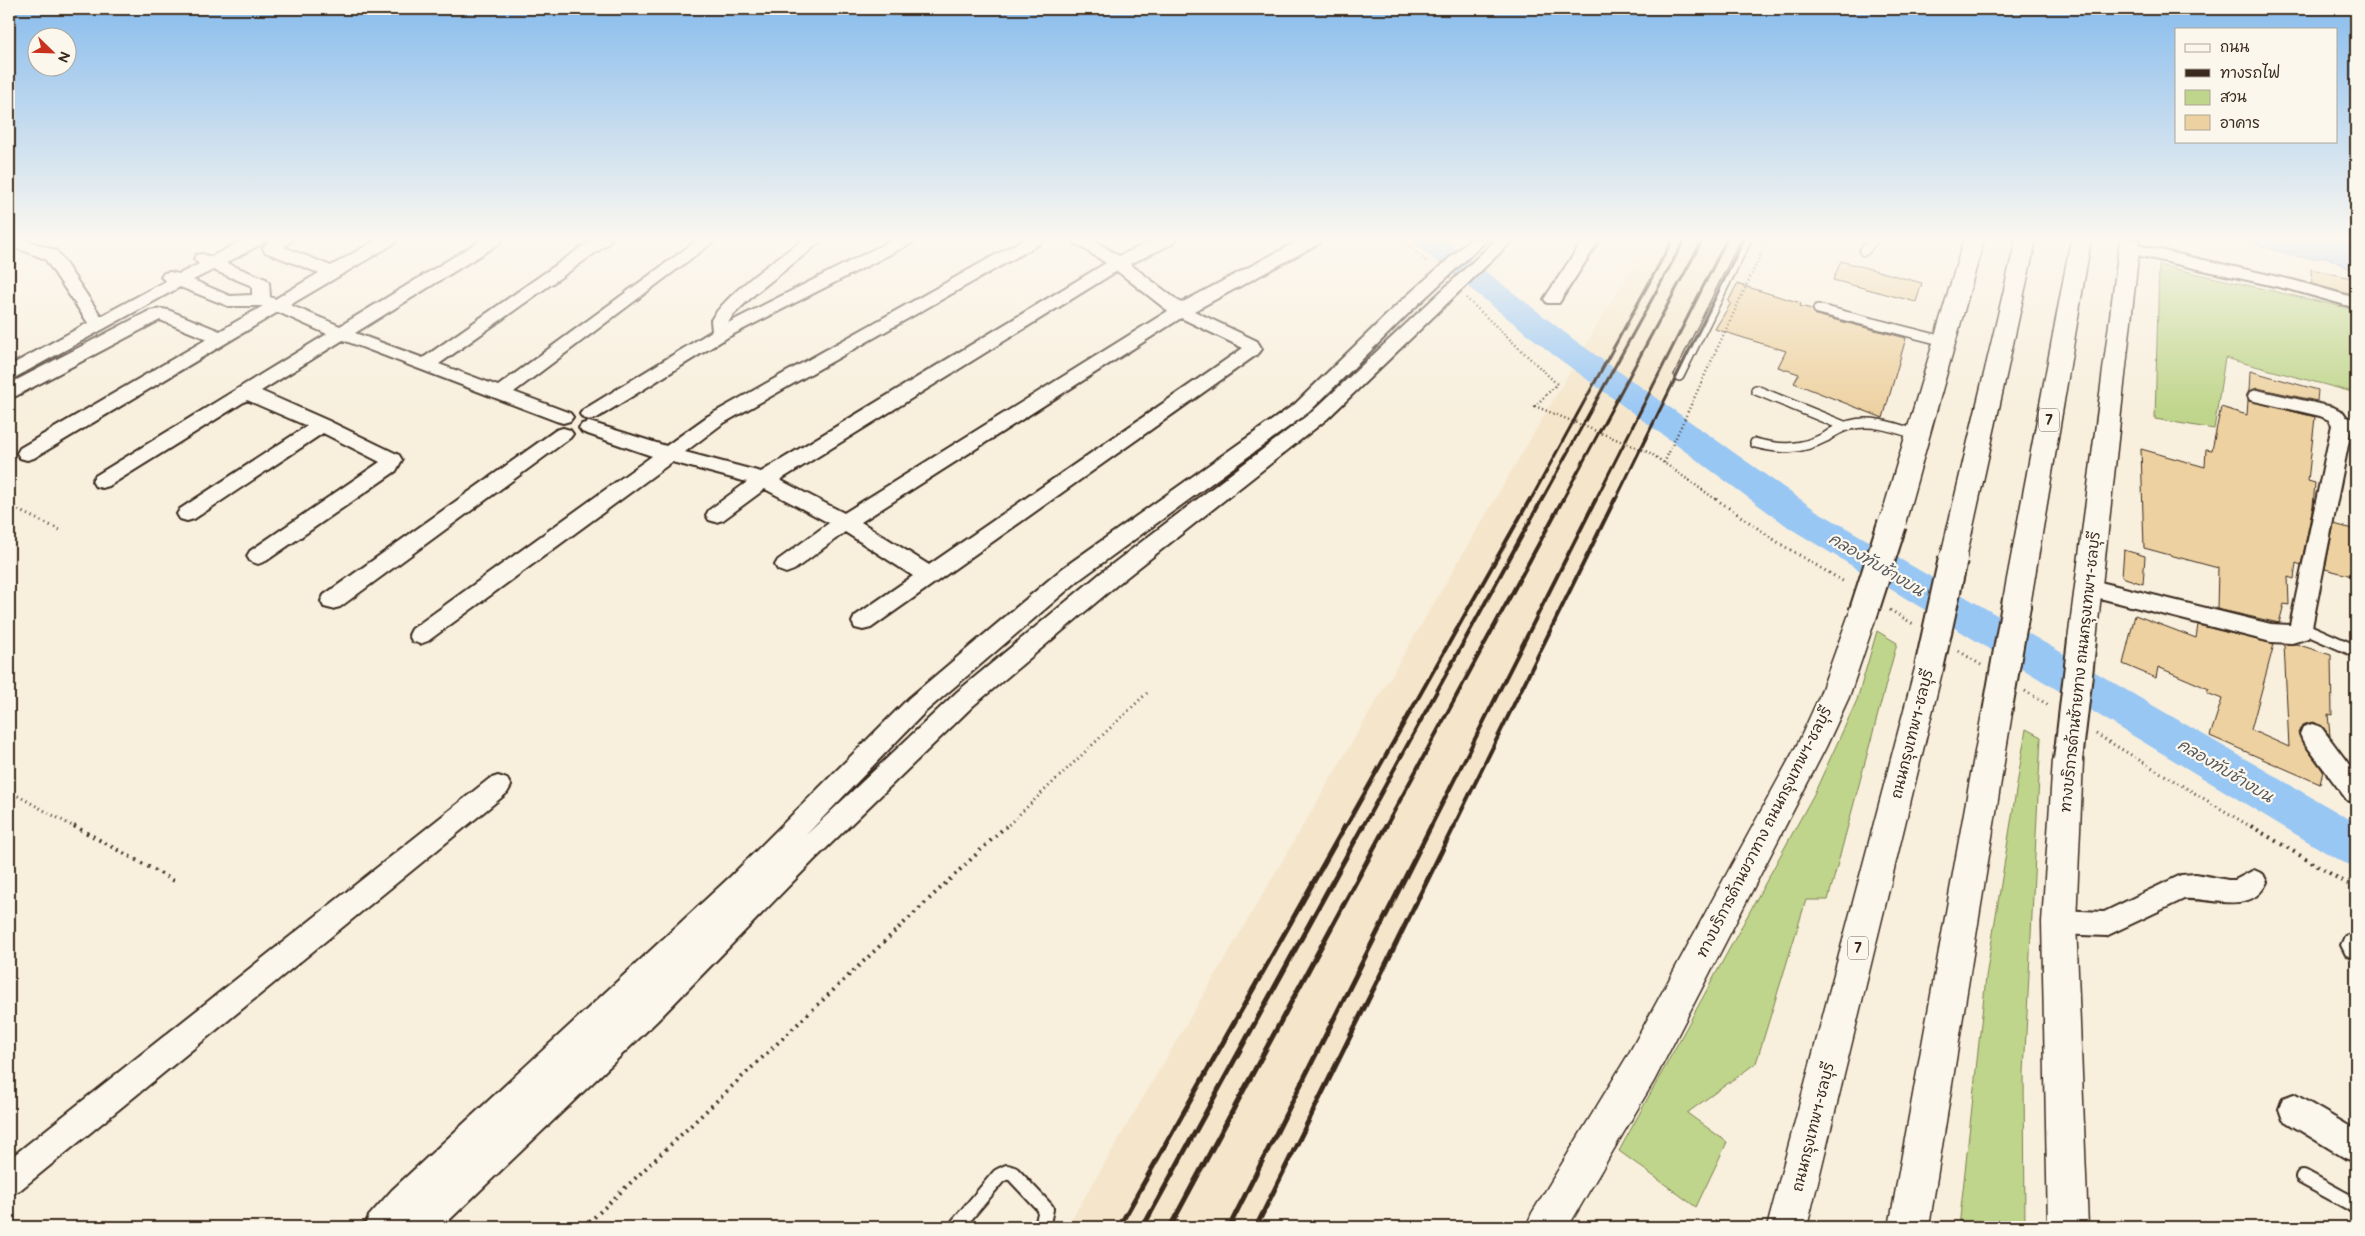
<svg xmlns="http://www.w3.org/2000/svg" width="2365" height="1236" font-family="'Balsamiq Sans','Playpen Sans Thai',sans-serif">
<rect width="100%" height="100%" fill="#f8efdd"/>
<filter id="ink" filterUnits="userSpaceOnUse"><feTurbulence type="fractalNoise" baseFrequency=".02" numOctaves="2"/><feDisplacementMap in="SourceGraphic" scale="10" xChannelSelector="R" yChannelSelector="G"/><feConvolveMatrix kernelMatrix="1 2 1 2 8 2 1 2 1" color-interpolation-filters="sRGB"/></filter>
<g filter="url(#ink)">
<!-- built -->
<path fill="#f5e6cb" d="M1648 239H1741L1254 1227H1067Z"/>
<!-- green -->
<path fill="#bfd58b" stroke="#7d8054" d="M2159 265 2356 310V393L2225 358 2214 429 2155 419Z
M1877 631 1897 643 1828 900H1806L1756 1063 1687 1113 1727 1142 1696 1207 1619 1151 1814 794 1857 700Z
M2026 729 2041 737 2024 1073 2025 1227H1959L1986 977Z"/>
<!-- water -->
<path fill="#99c7f4" stroke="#73889e" d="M2248 239H2356V272L2326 257 2316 259 2299 257 2264 247Z"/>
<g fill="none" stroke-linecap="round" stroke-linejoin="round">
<!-- river -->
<path fill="#99c7f4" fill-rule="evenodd" d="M1411 239H1444L1573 339 1817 511 2356 823V867L2340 861 1791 529 1551 353 1416 245Z"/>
</g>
<!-- building -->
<path fill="#edd1a1" stroke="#3b2a1e" d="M1841 261 1922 283 1916 302 1833 280Z
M2311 269 2356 279V296L2312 284Z
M1737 284 1801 303 1800 306 1812 309 1816 315 1906 338 1883 418 1794 383 1799 374 1778 367 1786 351 1715 329 1731 303 1728 302Z
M2250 371 2318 390 2317 401 2257 388 2249 391Z
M2248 400 2315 417 2308 481 2315 483 2313 506 2301 565 2296 563 2294 579 2288 577 2289 605 2284 604 2279 623 2217 609 2218 568 2144 548 2141 449 2205 467 2206 449 2212 450 2221 407 2247 415Z
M2334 524 2356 530V577L2325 569Z
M2124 550 2145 556 2143 584 2122 577Z
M2135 615 2196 638 2198 625 2274 644 2251 730 2289 747 2284 644H2296L2331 655 2332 715 2328 714 2330 736 2322 726 2313 722 2302 725 2298 733 2302 742 2323 771 2320 784 2210 736 2222 699 2207 693 2209 689 2158 667 2156 678 2123 664Z"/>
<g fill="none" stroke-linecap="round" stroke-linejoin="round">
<!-- service-far2 casing -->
<g stroke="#3b2a1e" stroke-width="12">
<path id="service-far2" d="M1864 251 1874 239
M1818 309 1944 341
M1679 376 1747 239
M1756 390 1844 426
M2341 421 2356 423
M1755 443C1782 450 1801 450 1826 437 1833 432 1841 427 1850 425 1873 419 1896 428 1918 435"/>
</g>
<!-- service-far1 casing -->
<g stroke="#3b2a1e" stroke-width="15">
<path id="service-far1" d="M2301 627 2356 651"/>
</g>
<!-- service casing -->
<g stroke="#3b2a1e" stroke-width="18">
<path id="service" d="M2303 1177 2356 1206
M956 1227 999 1176 1007 1172 1013 1174 1046 1209 1042 1227"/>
</g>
<!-- minor casing -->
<g stroke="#3b2a1e" stroke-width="4">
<path id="minor" d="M9 239H23L57 251 101 316 166 281 161 277 164 273 170 272 179 274 199 264 194 259 196 255 202 254 211 257 245 239H265L263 243 226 263 266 279 269 283 270 297 275 299 319 273 265 252 263 248C270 237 281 239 293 239L284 247 331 266 378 239H397L395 243 290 305 340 326 483 239H502L500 243 355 333 423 358 593 239H611L609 243 439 364 498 386 699 239H717L514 392 570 413 573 417 570 421 563 423 556 421 343 340 261 391 329 421 399 455 402 460 396 471 266 561 258 564 250 561 247 556 250 551 380 462 323 433 194 519 187 521 180 519 177 514 180 509 307 426 247 400 109 486 102 488 95 486 92 481 95 476 327 334 278 312 34 458 27 460 20 458 17 453 20 448 207 339 160 320 16 396 9 398V384L149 311 162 309 168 310 220 331 263 306H228L180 287 16 377 9 379V366L88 323 45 259 9 245ZM213 270 252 286V295L230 296 193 280Z
M805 239H824L756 293 733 315 728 323 894 239H914L912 243 728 337 597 418 590 420 583 418 580 414 583 410 712 331 711 320C727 293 779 256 805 239Z
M1024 239H1043L1041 243 722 424 685 452 761 472 1106 263 1075 243 1073 239H1092L1119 256 1156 239H1176L1174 243 1130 264 1181 303 1302 239H1322L1320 243 1194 311 1257 341 1262 349 1259 353 871 628 863 630 855 628 852 622 855 616 913 576 845 532 794 570 786 573 778 570 775 565 778 560 829 523 765 489 723 520 716 522 709 520 706 515 709 510 747 482 672 462 428 641 420 644 412 641 409 635 412 629 652 456 582 432 579 428 582 424 589 422 596 424 666 446 708 416ZM1117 271 1168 311 844 513 780 480ZM1181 318 1243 348 929 565 861 522Z
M1471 239H1488L1412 310 1309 412 1079 580 925 712 806 835 958 691 1102 572 1313 411 1497 239H1514L1327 419 1118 584 974 705 814 860 657 1021 442 1227H403L404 1223 401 1227H364L369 1216 392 1190 731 876 909 698 1063 568 1295 404 1400 302Z
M1584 239H1600L1559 303H1547L1544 299Z
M2129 243 2296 281 2356 298V308L2292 290 2123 252 2121 248 2123 244Z
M2257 390 2333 407 2343 412 2352 425 2311 632 2308 638 2292 643 2271 642 2080 593 2077 587 2080 581 2088 579 2271 624 2290 625 2332 425 2329 420 2320 416 2250 400 2248 396 2250 392Z
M563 428 570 430 573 434 570 438 340 607 332 609 324 607 321 601 324 595 556 430Z
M2312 724 2321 727 2356 774V803L2347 800 2303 741 2300 734 2303 727Z
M498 776 507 779 511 786 507 793 20 1190 9 1195V1159L489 779Z
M2254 870 2263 874 2267 882C2251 916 2212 897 2184 899L2106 936 2059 934 2049 931 2045 922 2049 913 2059 910 2104 912 2181 875 2196 874 2228 880H2235Z
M2355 932 2356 933V959L2346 955 2341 945 2345 936Z
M2294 1094 2356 1130V1162L2345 1158 2283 1120 2279 1109 2283 1098Z"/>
</g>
<!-- secondary casing -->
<g stroke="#3b2a1e" stroke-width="3">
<path id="secondary" d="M1964 239H1984L1905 524 1901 530 1892 533 1883 530 1879 524Z
M2120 239H2140L2096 640 2092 647 2082 651 2072 647 2068 640Z
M1863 604 1873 607 1877 614 1849 697 1826 747 1654 1081 1568 1227H1526L1532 1213 1628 1055 1798 743 1819 697 1849 614 1853 607Z
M2068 748 2079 751 2083 760 2076 922 2088 1227H2048L2042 922 2053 760 2057 751Z"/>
</g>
<!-- motorway casing -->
<g stroke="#3b2a1e" stroke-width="3">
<path id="motorway" d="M2016 239H2036L1966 559 1962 566 1953 568 1944 566 1940 559Z
M2071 239H2091L2031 600 2027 607 2017 610 2007 607 2003 600Z
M1929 657 1939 660 1943 668 1807 1227H1767L1915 668 1919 660Z
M1997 701 2007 705 2012 713 1929 1227H1889L1982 713 1987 705Z"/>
</g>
<!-- path-far2 -->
<path stroke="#3b2a1e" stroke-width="2.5" stroke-dasharray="1 3" stroke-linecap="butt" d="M1401 239 1428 263
M1466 298 1557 384 1535 406 1650 453 1718 501
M1664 463 1768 239"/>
<!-- path-far1 -->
<path stroke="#3b2a1e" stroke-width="3" stroke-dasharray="1 4" stroke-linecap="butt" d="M1716 499 1779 543 1846 583
M9 506 60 530
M1890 610 1915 625
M1959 651 1981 665
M2025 691 2050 706
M2096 734 2253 828
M9 791 76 828
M1005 828 1147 693"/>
<!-- path -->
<path stroke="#3b2a1e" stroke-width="4" stroke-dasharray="2 5" stroke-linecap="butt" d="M74 826 178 883
M2251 826 2356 889
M584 1227 1006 826"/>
<!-- service-far2 -->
<use href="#service-far2" stroke="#fbf7ec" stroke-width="9"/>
<!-- service-far1 -->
<use href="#service-far1" stroke="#fbf7ec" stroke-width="11"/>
<!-- service -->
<use href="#service" stroke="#fbf7ec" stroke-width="14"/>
<!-- minor -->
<use href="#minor" fill="#fbf7ec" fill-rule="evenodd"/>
<!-- secondary -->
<use href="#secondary" fill="#fbf7ec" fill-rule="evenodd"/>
<!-- motorway -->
<use href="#motorway" fill="#fbf7ec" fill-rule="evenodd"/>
<!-- rail-far2 -->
<path stroke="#3b2a1e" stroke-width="3" d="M1530 501 1673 239
M1541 501 1685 239
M1562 501 1703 239
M1595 501 1727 239
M1615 501 1744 239"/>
<!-- rail-far1 -->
<path stroke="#3b2a1e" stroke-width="4" d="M1345 828 1530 499
M1362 828 1542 499
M1385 828 1563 499
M1430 828 1596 499
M1453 828 1615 499"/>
<!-- rail -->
<path stroke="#3b2a1e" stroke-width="5" d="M1119 1227 1345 826
M1143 1227 1363 826
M1170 1227 1386 826
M1229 1227 1431 826
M1256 1227 1454 826"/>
<!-- secondary-bridge casing -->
<g stroke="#3b2a1e" stroke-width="32" stroke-linecap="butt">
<path id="secondary-bridge" d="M1863 614 1892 524
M2068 760 2082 640"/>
</g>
<!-- motorway-bridge casing -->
<g stroke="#3b2a1e" stroke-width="32" stroke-linecap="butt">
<path id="motorway-bridge" d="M1929 668 1953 559
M1997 713 2017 600"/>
</g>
<!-- secondary-bridge -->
<use href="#secondary-bridge" stroke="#fbf7ec" stroke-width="28"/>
<!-- motorway-bridge -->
<use href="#motorway-bridge" stroke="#fbf7ec" stroke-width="28"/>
</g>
</g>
<!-- sky -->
<linearGradient id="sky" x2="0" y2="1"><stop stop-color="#88bced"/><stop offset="0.58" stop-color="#fcf8f0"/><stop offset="1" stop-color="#fcf8f0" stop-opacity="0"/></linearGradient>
<rect width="2365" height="412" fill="url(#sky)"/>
<g text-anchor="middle" stroke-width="4.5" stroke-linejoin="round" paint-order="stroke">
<!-- shield labels -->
<g fill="#fbf7ec" stroke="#75685c" stroke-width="1">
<rect x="2039" y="408.5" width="20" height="23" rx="4"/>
<rect x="1848" y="936.5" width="20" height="23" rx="4"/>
</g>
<g font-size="14" font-weight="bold" fill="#3b2a1e">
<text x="2049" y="425">7</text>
<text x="1858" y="953">7</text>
</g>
<!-- street labels -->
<g font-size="15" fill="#3b2a1e" stroke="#fbf7ec">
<text transform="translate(2080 672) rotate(-84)" y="5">ทางบริการด้านซ้ายทาง ถนนกรุงเทพฯ-ชลบุรี</text>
<text transform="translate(1912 734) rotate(-76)" y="5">ถนนกรุงเทพฯ-ชลบุรี</text>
<text transform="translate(1764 832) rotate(-63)" y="5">ทางบริการด้านขวาทาง ถนนกรุงเทพฯ-ชลบุรี</text>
<text transform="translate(1813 1127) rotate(-76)" y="5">ถนนกรุงเทพฯ-ชลบุรี</text>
</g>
<!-- water labels -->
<g font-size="16" font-style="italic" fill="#57595e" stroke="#fbf7ec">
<text transform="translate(1877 564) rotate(31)" y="6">คลองทับช้างบน</text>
<text transform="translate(2226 770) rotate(31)" y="6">คลองทับช้างบน</text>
</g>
</g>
<!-- margin -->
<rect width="2365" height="1236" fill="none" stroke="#fbf7ec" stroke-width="30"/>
<rect x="15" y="15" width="2335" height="1206" fill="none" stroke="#3b2a1e" stroke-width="2" filter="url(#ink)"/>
<!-- legend -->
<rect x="2175" y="28" width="162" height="115" fill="#fbf7ec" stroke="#aea59a"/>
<rect x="2185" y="44" width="25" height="8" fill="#fbf7ec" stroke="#aea59a"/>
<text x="2220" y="52" font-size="15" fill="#3b2a1e">ถนน</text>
<rect x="2185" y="69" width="25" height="8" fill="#3b2a1e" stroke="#aea59a"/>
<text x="2220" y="78" font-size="15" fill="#3b2a1e">ทางรถไฟ</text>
<rect x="2185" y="90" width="25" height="15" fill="#bfd58b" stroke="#aea59a"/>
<text x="2220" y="102" font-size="15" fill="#3b2a1e">สวน</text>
<rect x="2185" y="115" width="25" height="15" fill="#edd1a1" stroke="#aea59a"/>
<text x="2220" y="128" font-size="15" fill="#3b2a1e">อาคาร</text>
<!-- north arrow -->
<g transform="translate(52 52) rotate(113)"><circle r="24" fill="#fbf7ec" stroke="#aea59a"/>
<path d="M0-4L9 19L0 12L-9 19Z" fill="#c8321e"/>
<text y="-8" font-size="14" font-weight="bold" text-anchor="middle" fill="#3b2a1e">N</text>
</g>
</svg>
